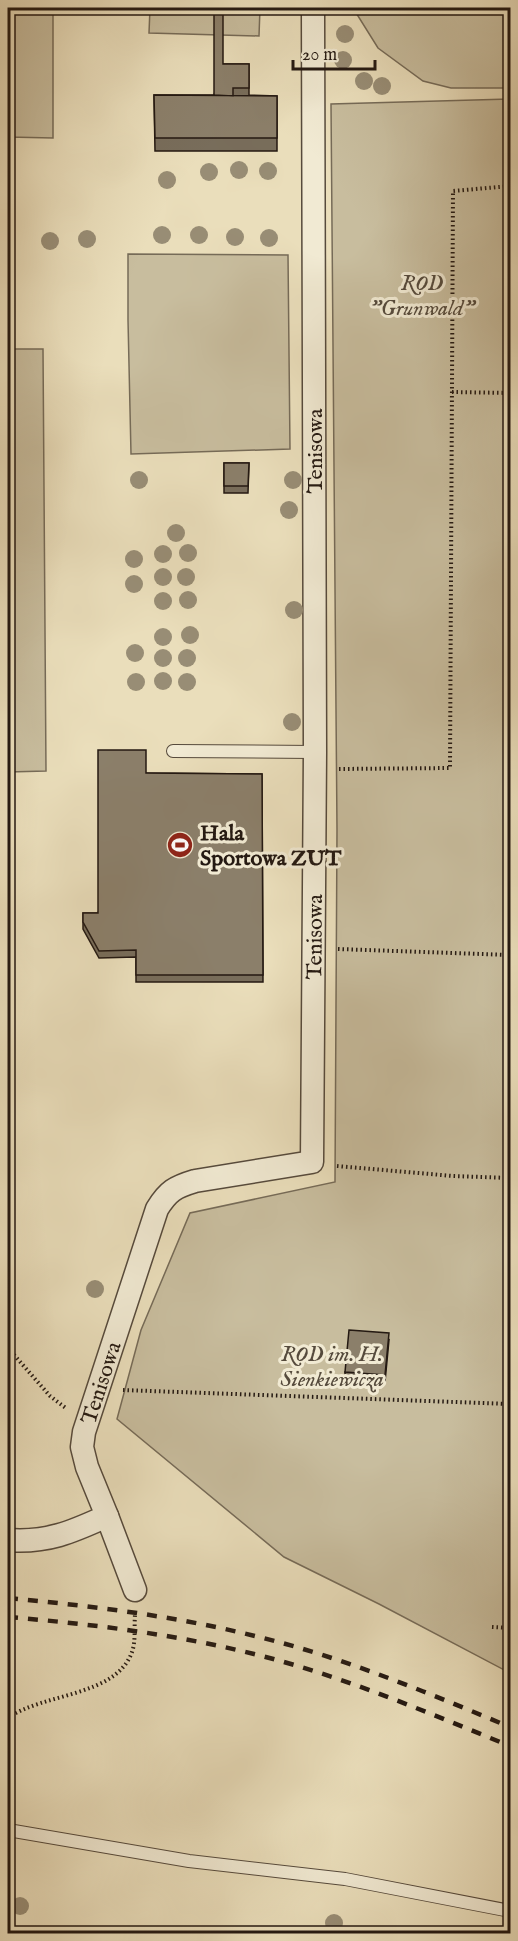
<svg xmlns="http://www.w3.org/2000/svg" width="518" height="1941" font-family="'IM FELL English',serif">
<rect width="100%" height="100%" fill="#eadebb"/>
<filter id="stains"><feTurbulence type="fractalNoise" baseFrequency=".00333" numOctaves="4"/><feColorMatrix values="0 0 0 0 .2 0 0 0 0 .09 0 0 0 0 .02 0 0 0 .5 -.17"/></filter>
<radialGradient id="worn" r=".72"><stop offset=".6" stop-color="#630" stop-opacity="0"/><stop offset="1" stop-color="#630" stop-opacity=".3"/></radialGradient>
<!-- green -->
<path fill="#c8bd9e" stroke="#766b58" stroke-width="1.5" d="M8 8H53V138L8 137Z
M150 8H260L259 36 149 33Z
M353 8H510V88H451L423 81 378 48Z
M510 99V1673L379 1604 284 1557 117 1419 141 1330 190 1213 335 1182 337 830 331 104Z
M128 254 288 255 290 449 131 454 128 320Z
M8 349H43L46 771 8 772Z"/>
<g fill="none" stroke-linecap="round" stroke-linejoin="round">
<!-- service casing -->
<g stroke="#564a3c" stroke-width="14">
<path id="service" d="M173 751 315 752
M8 1830 189 1861 345 1879 510 1911"/>
</g>
<!-- minor casing -->
<g stroke="#564a3c" stroke-width="25">
<g id="minor">
<path d="M107 1516 135 1590"/>
<path id="s1" d="M8 1540C47 1543 72 1532 107 1516L87 1467 82 1447 84 1432 157 1209C168 1191 175 1187 195 1181L312 1162 315 752 313 8"/>
</g>
</g>
<!-- path -->
<path stroke="#241912" stroke-width="4" stroke-dasharray="1.5 3" stroke-linecap="butt" d="M452 392 510 393
M339 769 450 768 453 191 510 186
M338 949 510 955
M337 1166 453 1176 510 1178
M8 1348 50 1396 67 1409
M123 1390 510 1404
M492 1627 510 1628
M8 1718C42 1693 116 1697 132 1652 136 1641 134 1626 135 1615"/>
<!-- service -->
<use href="#service" stroke="#f1ead3" stroke-width="12"/>
<!-- minor -->
<use href="#minor" stroke="#f1ead3" stroke-width="22"/>
<!-- rail -->
<path stroke="#241912" stroke-width="4.5" stroke-dasharray="10 10" stroke-linecap="butt" d="M8 1598C92 1606 176 1616 259 1637 345 1658 428 1693 510 1727
M8 1617C91 1624 173 1634 254 1654 343 1676 426 1712 510 1746"/>
</g>
<!-- trees -->
<g fill="#988d75">
<circle cx="345" cy="34" r="9"/>
<circle cx="343" cy="60" r="9"/>
<circle cx="364" cy="81" r="9"/>
<circle cx="382" cy="86" r="9"/>
<circle cx="239" cy="170" r="9"/>
<circle cx="268" cy="171" r="9"/>
<circle cx="209" cy="172" r="9"/>
<circle cx="167" cy="180" r="9"/>
<circle cx="162" cy="235" r="9"/>
<circle cx="199" cy="235" r="9"/>
<circle cx="235" cy="237" r="9"/>
<circle cx="269" cy="238" r="9"/>
<circle cx="87" cy="239" r="9"/>
<circle cx="50" cy="241" r="9"/>
<circle cx="139" cy="480" r="9"/>
<circle cx="293" cy="480" r="9"/>
<circle cx="289" cy="510" r="9"/>
<circle cx="176" cy="533" r="9"/>
<circle cx="188" cy="553" r="9"/>
<circle cx="163" cy="554" r="9"/>
<circle cx="134" cy="559" r="9"/>
<circle cx="163" cy="577" r="9"/>
<circle cx="186" cy="577" r="9"/>
<circle cx="134" cy="584" r="9"/>
<circle cx="188" cy="600" r="9"/>
<circle cx="163" cy="601" r="9"/>
<circle cx="294" cy="610" r="9"/>
<circle cx="190" cy="635" r="9"/>
<circle cx="163" cy="637" r="9"/>
<circle cx="135" cy="653" r="9"/>
<circle cx="163" cy="658" r="9"/>
<circle cx="187" cy="658" r="9"/>
<circle cx="163" cy="681" r="9"/>
<circle cx="136" cy="682" r="9"/>
<circle cx="187" cy="682" r="9"/>
<circle cx="292" cy="722" r="9"/>
<circle cx="95" cy="1289" r="9"/>
<circle cx="20" cy="1906" r="9"/>
<circle cx="334" cy="1923" r="9"/>
</g>
<!-- wall -->
<path fill="#786d5b" stroke="#241912" stroke-width="1.5" d="M223 64H249V95L277 96V151H155L154 95H214Z
M224 463H249L248 493H224Z
M146 773 262 774 263 982H136V957L99 958 83 929V913H98Z
M389 1340 385 1382 345 1379V1372Z"/>
<!-- shaded-wall -->
<path fill="#61594a" stroke="#241912" stroke-width="1.5" d="M13 1397V1415L8 1449V1431Z"/>
<!-- building -->
<path fill="#8b7f6a" stroke="#241912" stroke-width="1.5" d="M214 10H223V64H249V88H233V96L214 95Z
M154 95 277 96V138H155Z
M224 463H249L248 486H224Z
M98 750H146V773L262 774 263 975H136V950L99 951 83 922V913H98Z
M349 1330 389 1333 385 1375 345 1372Z
M8 1396 13 1397 8 1431Z"/>
<!-- icons -->
<defs>
<g id="stadium-disc" transform="scale(1.35)"><circle r="9.5" fill="#8f2418" stroke="#f1ead3"/><path d="M0-5a6.5 5 0 1 0 0 10a6.5 5 0 1 0 0-10ZM-3.5-1.8h7v3.6h-7Z" fill="#fff"/></g>
</defs>
<g fill-rule="evenodd">
<use href="#stadium-disc" x="180" y="845"/>
</g>
<g text-anchor="middle" stroke-width="6" stroke-linejoin="round" paint-order="stroke">
<!-- park labels -->
<g font-size="22" font-style="italic" fill="#554a3c" stroke="#f1ead3">
<text x="422" y="290">ROD<tspan x="422" dy="25">"Grunwald"</tspan></text>
<text x="332" y="1361">ROD im. H.<tspan x="332" dy="25">Sienkiewicza</tspan></text>
</g>
<!-- street labels -->
<g font-size="22" fill="#241912" stroke="#f1ead3">
<text transform="translate(314 451) rotate(-90)" y="8">Tenisowa</text>
<text dy="8" stroke="none"><textPath href="#s1" startOffset="819">Tenisowa</textPath></text>
<text dy="8" stroke="none"><textPath href="#s1" startOffset="244">Tenisowa</textPath></text>
</g>
<!-- poi labels -->
<g font-size="22" font-weight="bold" fill="#241912" stroke="#f1ead3" text-anchor="start">
<text x="200" y="840">Hala<tspan x="200" dy="25">Sportowa ZUT</tspan></text>
</g>
</g>
<!-- margin -->
<rect width="518" height="1941" fill="none" stroke="#eadebb" stroke-width="30"/>
<rect x="9" y="9" width="500" height="1923" fill="none" stroke="#241912" stroke-width="3"/>
<rect x="15" y="15" width="488" height="1911" fill="none" stroke="#241912" stroke-width="1.5"/>
<!-- scale -->
<path d="M293 60v9h82v-9" fill="none" stroke="#241912" stroke-width="3"/>
<text x="302" y="60" font-size="18" fill="#241912" stroke="#f1ead3" stroke-width="4.5" paint-order="stroke">20 m</text>
<rect width="100%" height="100%" filter="url(#stains)"/>
<rect width="100%" height="100%" fill="url(#worn)"/>
</svg>
